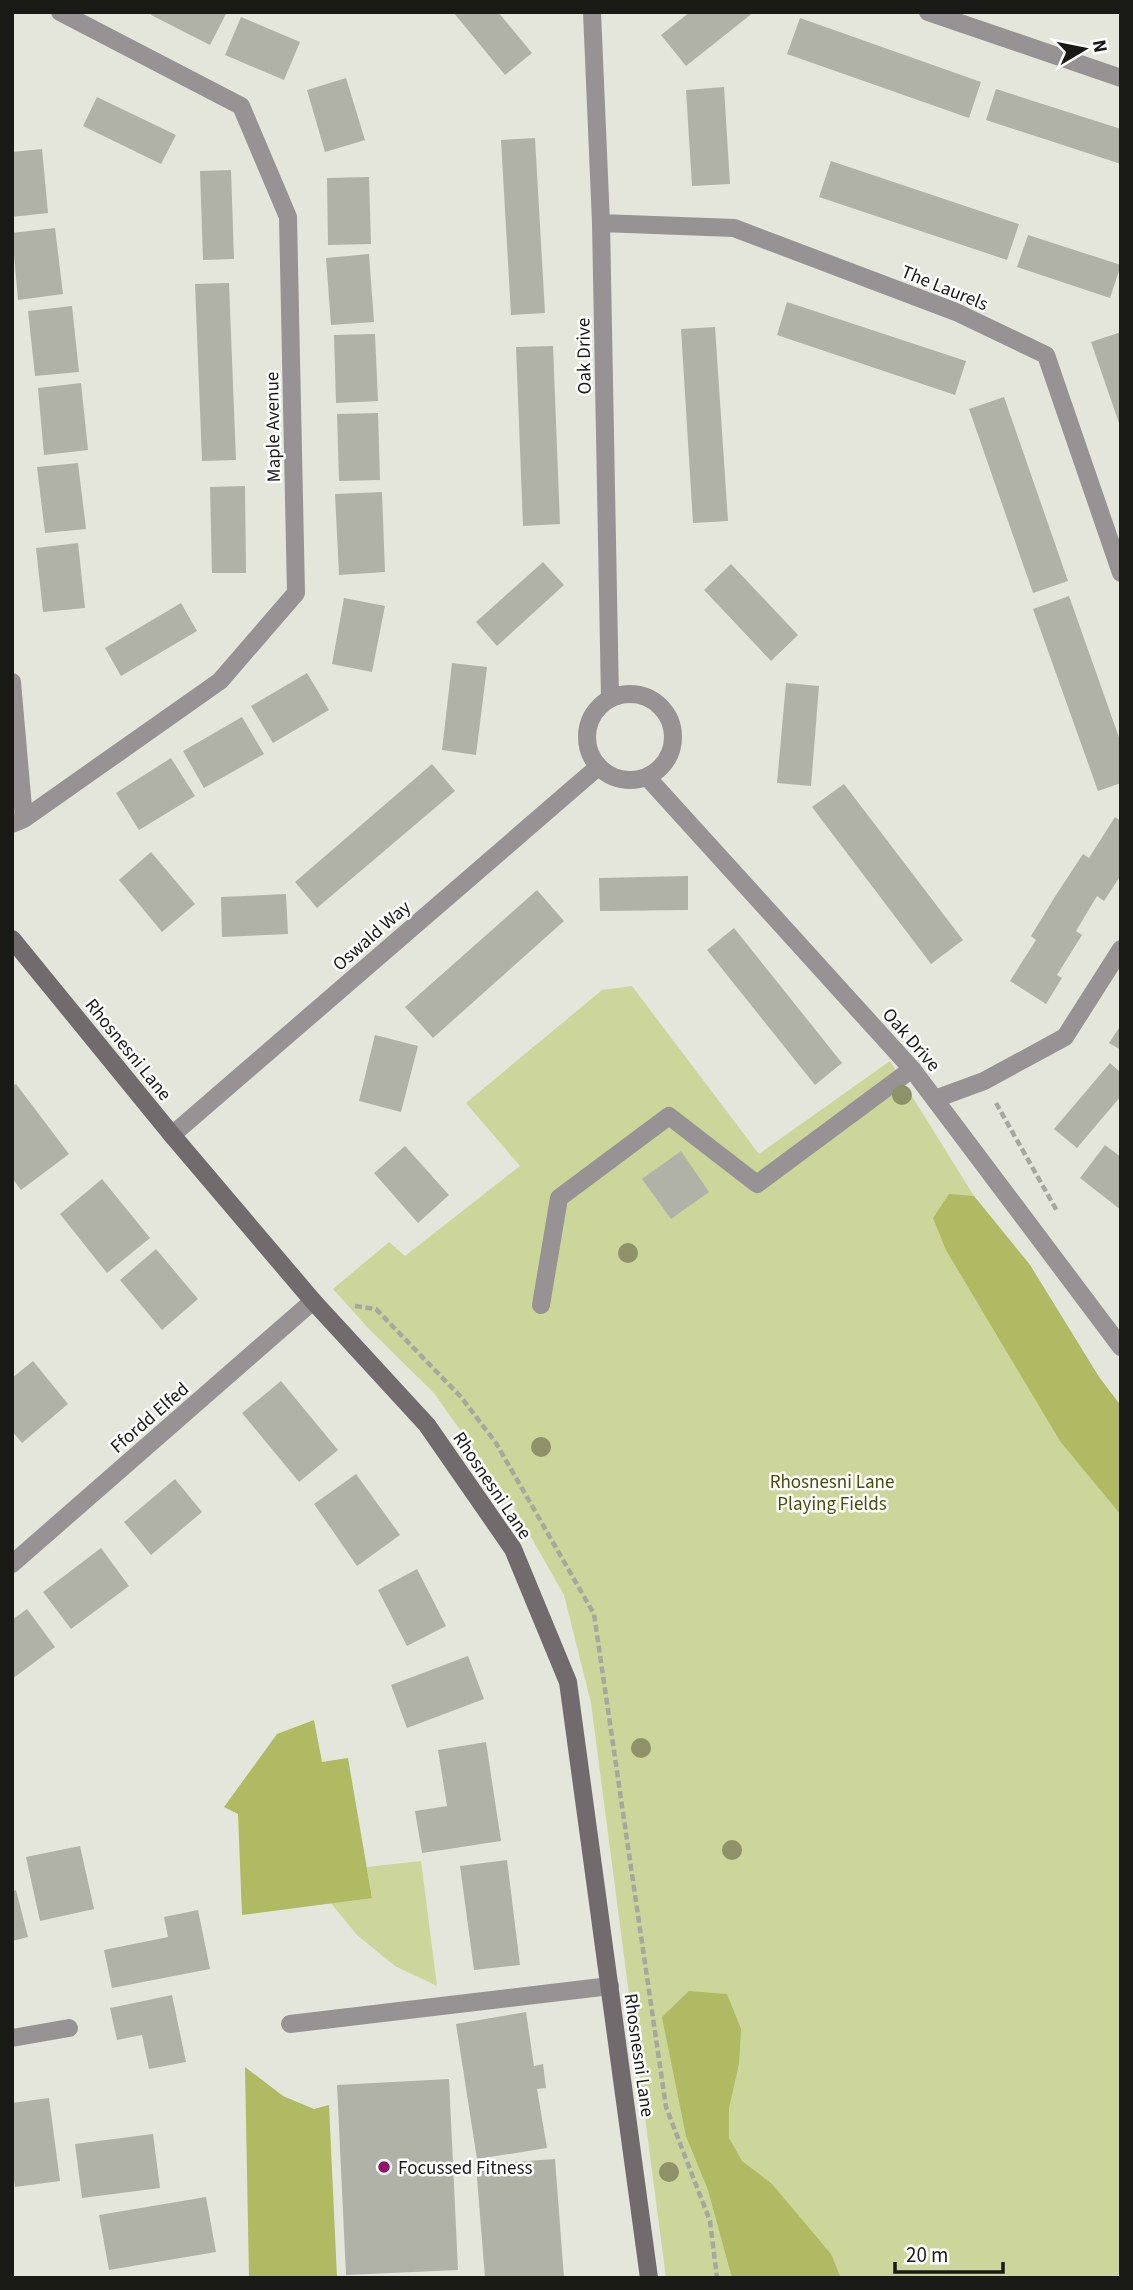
<svg xmlns="http://www.w3.org/2000/svg" width="1133" height="2290" font-family="'Source Sans 3',sans-serif">
<rect width="100%" height="100%" fill="#e4e6dc"/>
<!-- green -->
<path fill="#ccd59a" d="M632 986 759 1154 890 1061 974 1196 1030 1265 1099 1377 1121 1406V2278H666L591 1703 564 1595 511 1502 434 1393 370 1330 333 1289 389 1242 405 1256 520 1166 466 1103 602 990Z
M421 1861 437 1986 395 1966 357 1935 330 1902 372 1897 367 1867Z"/>
<!-- forest -->
<path fill="#afba62" d="M949 1194 974 1196 1030 1265 1099 1377 1121 1406V1515L1060 1441 946 1250 933 1218Z
M314 1720 322 1762 348 1758 372 1898 242 1915 238 1814 224 1807 277 1734Z
M689 1991 727 1994 741 2029 739 2064 729 2108V2138L742 2161 772 2184 831 2254 841 2278H732L708 2190 686 2136 662 2017Z
M245 2067 283 2096 314 2109 329 2105 337 2278H249Z"/>
<!-- building -->
<path fill="#b0b2a8" d="M152 12H227L210 45 151 15Z
M453 12H498L532 53 505 75Z
M690 12H754L686 66 661 35Z
M241 17 300 42 284 80 225 55Z
M800 18 981 82 969 118 787 54Z
M346 78 365 140 325 152 307 90Z
M724 87 730 184 692 186 686 90Z
M996 89 1121 129V164L986 120Z
M97 97 176 135 161 164 83 126Z
M535 138 545 313 511 315 501 140Z
M42 149 48 213 12 217V152Z
M831 161 1019 224 1007 260 819 197Z
M231 170 234 259 203 260 200 171Z
M369 177 371 244 328 245 327 178Z
M55 228 63 294 18 300 12 233Z
M1028 235 1121 265 1110 298 1017 267Z
M369 254 374 322 331 325 326 258Z
M229 283 236 460 202 461 195 284Z
M787 302 966 361 955 395 777 335Z
M72 306 79 372 35 376 28 311Z
M715 327 728 521 693 523 681 329Z
M1121 332V426H1120L1091 342Z
M375 334 378 401 336 403 334 335Z
M553 346 560 524 523 526 516 347Z
M81 383 88 450 44 455 38 388Z
M1004 397 1068 581 1033 593 969 409Z
M378 413 380 480 339 481 337 414Z
M78 463 86 529 45 533 37 467Z
M245 486 246 573H212L210 487Z
M382 492 385 572 339 575 335 494Z
M78 543 85 608 43 612 36 548Z
M543 562 564 585 497 646 476 622Z
M731 564 798 635 771 661 704 590Z
M1069 596 1121 743V783L1098 791 1033 609Z
M344 598 385 606 372 672 332 664Z
M181 603 197 631 121 676 105 648Z
M452 663 487 667 476 755 442 750Z
M307 673 329 710 273 743 251 706Z
M786 683 819 686 811 786 777 783Z
M242 717 264 754 204 788 183 751Z
M171 758 195 796 139 830 116 793Z
M432 764 455 791 317 908 295 882Z
M844 784 963 940 931 964 812 807Z
M1115 817 1121 821V875L1104 901 1097 896 1076 931 1082 935 1057 975 1062 978 1046 1004 1010 981 1036 940 1031 936 1056 895 1083 854 1089 858Z
M151 852 195 904 162 932 119 880Z
M688 876V910L600 911 599 878Z
M537 890 564 921 433 1038 405 1007Z
M286 894 288 934 222 937 221 897Z
M734 928 842 1063 815 1085 707 950Z
M1121 1025V1050L1109 1043Z
M375 1035 418 1046 401 1112 359 1101Z
M1110 1063 1121 1073V1096L1077 1148 1054 1129Z
M16 1084 69 1154 21 1190 12 1178V1086Z
M1105 1145 1121 1157V1210L1080 1178Z
M405 1146 449 1195 418 1223 374 1173Z
M681 1151 709 1192 671 1219 642 1179Z
M102 1179 150 1238 107 1273 60 1214Z
M156 1249 198 1299 162 1330 120 1280Z
M33 1361 68 1404 22 1443 12 1431V1378Z
M281 1381 338 1450 299 1482 242 1413Z
M356 1474 400 1535 357 1566 314 1504Z
M175 1479 202 1512 151 1555 124 1522Z
M101 1548 129 1586 71 1629 43 1592Z
M417 1569 446 1626 407 1646 378 1590Z
M27 1609 55 1647 12 1679V1620Z
M468 1656 484 1699 407 1728 391 1685Z
M486 1742 501 1841 422 1853 415 1811 447 1806 438 1750Z
M80 1846 94 1909 40 1921 26 1857Z
M507 1860 520 1965 474 1970 460 1866Z
M16 1890 28 1937 12 1941V1891Z
M198 1910 210 1969 112 1988 104 1950 168 1937 164 1917Z
M172 1995 186 2062 149 2069 142 2035 117 2040 110 2008Z
M526 2012 534 2066 543 2064 546 2088 537 2089 547 2148 477 2159 456 2024Z
M449 2079 458 2270 346 2275 337 2085Z
M49 2098 60 2181 15 2187 12 2163V2103Z
M153 2134 160 2188 82 2198 75 2144Z
M555 2159 564 2278H485L476 2165Z
M206 2197 216 2252 109 2270 99 2215Z"/>
<g fill="none" stroke-linecap="round" stroke-linejoin="round">
<!-- path -->
<path stroke="#a6a8a0" stroke-width="4.5" stroke-dasharray="7 3.5" stroke-linecap="butt" d="M996 1103 1057 1211
M355 1306 376 1309 461 1397 496 1443 594 1614 666 2107 710 2221 717 2278"/>
<!-- service -->
<path stroke="#979294" stroke-width="18" d="M541 1305 559 1198 669 1116 757 1184 912 1069
M290 2024 610 1986"/>
<!-- minor -->
<path stroke="#979294" stroke-width="18" d="M592 12 601 223 610 699
M928 12 1121 78
M601 223 734 228 956 312 1046 355 1121 573
M12 682 24 819
M587 737a43 43 0 1 1 86 0a43 43 0 1 1-86 0Z
M647 777 912 1069 1121 1347
M12 824 24 819 220 681 296 593 288 217 241 106 60 12
M935 1099 984 1081 1065 1037 1121 949
M172 1135 598 767
M12 1564 313 1301
M12 2038 69 2028"/>
<!-- secondary -->
<path stroke="#716b6e" stroke-width="18" d="M12 939 172 1135 313 1301 427 1425 513 1549 568 1682 649 2278"/>
</g>
<!-- trees -->
<g fill="#8e9268">
<circle cx="902" cy="1095" r="10"/>
<circle cx="628" cy="1253" r="10"/>
<circle cx="541" cy="1447" r="10"/>
<circle cx="641" cy="1748" r="10"/>
<circle cx="732" cy="1850" r="10"/>
<circle cx="669" cy="2172" r="10"/>
</g>
<!-- markers -->
<circle fill="#941169" stroke="#fff" stroke-width="2.5" cx="384" cy="2167" r="7"/>
<g text-anchor="middle" stroke-width="5" stroke-linejoin="round" paint-order="stroke">
<!-- street labels -->
<g font-size="19" fill="#191916" stroke="#fff">
<text transform="translate(945 287) rotate(22)" y="7">The Laurels</text>
<text transform="translate(583 356) rotate(-91)" y="7">Oak Drive</text>
<text transform="translate(272 427) rotate(-91)" y="7">Maple Avenue</text>
<text transform="translate(371 935) rotate(-41)" y="7">Oswald Way</text>
<text transform="translate(912 1039) rotate(49)" y="7">Oak Drive</text>
<text transform="translate(129 1049) rotate(51)" y="7">Rhosnesni Lane</text>
<text transform="translate(149 1417) rotate(-41)" y="7">Ffordd Elfed</text>
<text transform="translate(493 1485) rotate(56)" y="7">Rhosnesni Lane</text>
<text transform="translate(640 2055) rotate(82)" y="7">Rhosnesni Lane</text>
</g>
<!-- park labels -->
<g font-size="19" fill="#484e0a" stroke="#fff">
<text x="832" y="1488">Rhosnesni Lane<tspan x="832" dy="22">Playing Fields</tspan></text>
</g>
<!-- poi labels -->
<g font-size="19" fill="#191916" stroke="#fff" text-anchor="start">
<text x="398" y="2174">Focussed Fitness</text>
</g>
</g>
<!-- border -->
<rect width="1133" height="2290" fill="none" stroke="#191916" stroke-width="28"/>
<!-- north arrow -->
<g transform="translate(1084 49) rotate(80)" stroke="#ffffff" stroke-width="5" paint-order="stroke">
<path d="M0-5L12 26L0 18L-12 26Z" fill="#191916"/>
<text y="-10" font-size="19" font-weight="bold" text-anchor="middle" fill="#191916">N</text>
</g>
<!-- scale -->
<path d="M895 2262v10h108v-10" fill="none" stroke="#191916" stroke-width="3.5"/>
<text x="906" y="2262" font-size="21" fill="#191916" stroke="#ffffff" stroke-width="5" paint-order="stroke">20 m</text>
</svg>
